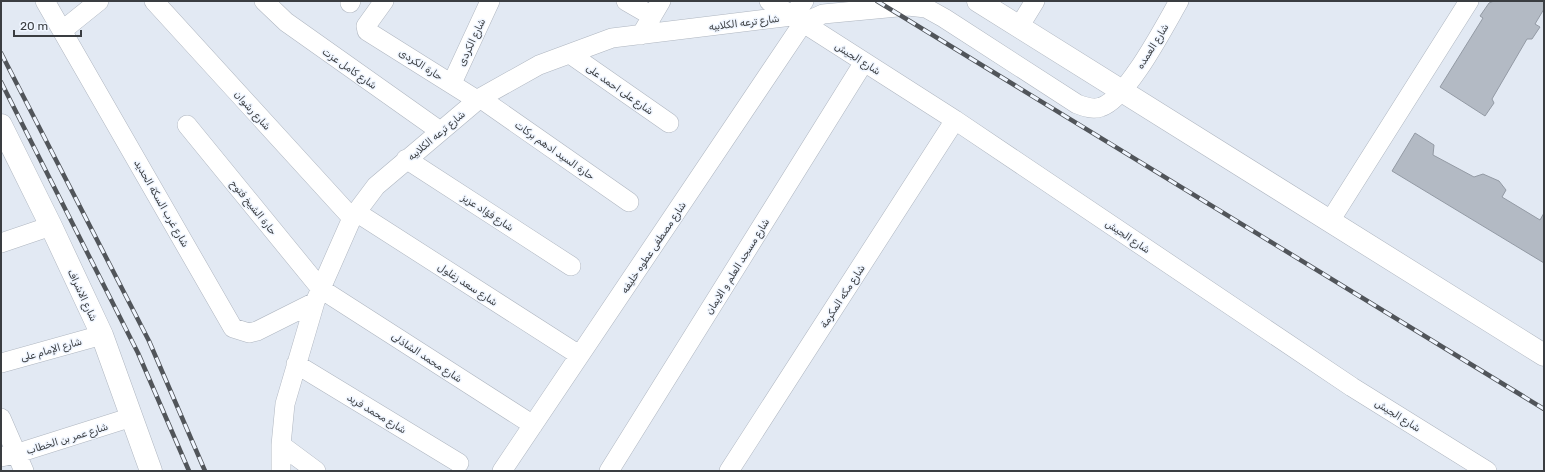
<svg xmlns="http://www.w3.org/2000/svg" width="1545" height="472" font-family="Rubik,Vazirmatn,sans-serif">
<rect width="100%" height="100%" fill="#e2e9f3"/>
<!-- building -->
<path fill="#b3bac4" stroke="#939aa4" d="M1494 1H1544V9L1535 24 1540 27 1532 39H1527L1492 99 1494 103 1485 116 1440 87 1483 18 1480 16 1489 3Z
M1415 133 1434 145 1433 155 1474 177 1483 174 1499 181 1506 190 1502 197 1540 220 1544 213V263L1392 171Z"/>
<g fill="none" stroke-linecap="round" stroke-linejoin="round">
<!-- street casing -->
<g stroke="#afb6c0" stroke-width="20">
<path id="street" d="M45 1 233 328 249 333 257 331 315 302
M154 1 352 218
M264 1 286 22 440 131
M384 1 366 26 367 31 477 100
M626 1 652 16
M769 1 955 120 1352 387 1487 471
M350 3 351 1
M1019 27 1035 1
M63 30 99 1
M641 35 661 1
M570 54 669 123
M452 83 490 1
M480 98 629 202
M187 125 321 289 533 425
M406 159 571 266
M356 212 579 355
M1330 221 1469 1
M1 243 51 226
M1 363 102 335
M296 364 459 463
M1 418 24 471
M281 445 316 471
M1 457 15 454 132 417
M281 471V445L285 404 315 302 352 218 376 186 480 98 539 65 612 38 792 16 804 1
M502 471 803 23 823 14 908 6 926 8 944 18 1077 104C1085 107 1093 110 1101 107 1127 99 1165 25 1179 1
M609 471 864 62
M729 471 955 120"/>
</g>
<!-- secondary casing -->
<g stroke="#afb6c0" stroke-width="23">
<path id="secondary" d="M1 125 51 226 102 335 151 471"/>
</g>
<!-- primary casing -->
<g stroke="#afb6c0" stroke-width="23">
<path id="primary" d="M978 1 1544 355"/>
</g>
<!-- street -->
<use href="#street" stroke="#fff" stroke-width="19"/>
<!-- secondary -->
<use href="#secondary" stroke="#fff" stroke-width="22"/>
<!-- primary -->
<use href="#primary" stroke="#fff" stroke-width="22"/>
<!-- rail casing -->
<g stroke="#51555a" stroke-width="4.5">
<path id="rail" d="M877 1 1544 409
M1 53 149 341 205 471
M1 82 138 353 189 471"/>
</g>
<!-- rail -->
<use href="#rail" stroke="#f0f6ff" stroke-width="3" stroke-dasharray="9" stroke-linecap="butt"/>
</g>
<g text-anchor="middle" stroke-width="3" stroke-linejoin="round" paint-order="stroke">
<!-- street labels -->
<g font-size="10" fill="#3a3d41" stroke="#f0f6ff">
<text transform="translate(744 22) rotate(-7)" y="4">شارع ترعه الكلابيه</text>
<text transform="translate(471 42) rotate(-65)" y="4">شارع الكردى</text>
<text transform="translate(1152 46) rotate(-58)" y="4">شارع العمده</text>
<text transform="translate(858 58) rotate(32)" y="4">شارع الجيش</text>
<text transform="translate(421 64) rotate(32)" y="4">حارة الكردى</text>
<text transform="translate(350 68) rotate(35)" y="4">شارع كامل عزت</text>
<text transform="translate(620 89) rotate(35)" y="4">شارع على احمد على</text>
<text transform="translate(253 110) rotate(48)" y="4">شارع رشوان</text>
<text transform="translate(436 135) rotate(-40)" y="4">شارع ترعه الكلابيه</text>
<text transform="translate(555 150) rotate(35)" y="4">حارة السيد ادهم بركات</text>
<text transform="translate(162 203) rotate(60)" y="4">شارع غرب السكة الحديد</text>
<text transform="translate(254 207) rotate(51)" y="4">حارة الشيخ فتوح</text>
<text transform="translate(488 212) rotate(33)" y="4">شارع فؤاد عزيز</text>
<text transform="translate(1128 236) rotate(34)" y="4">شارع الجيش</text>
<text transform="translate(653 247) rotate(-56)" y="4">شارع مصطفى عطوه خليفه</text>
<text transform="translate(737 266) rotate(-58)" y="4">شارع مسجد العلم و الايمان</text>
<text transform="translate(468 284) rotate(33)" y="4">شارع سعد زغلول</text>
<text transform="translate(83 295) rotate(65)" y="4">شارع الاشراف</text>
<text transform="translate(842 296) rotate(-57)" y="4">شارع مكه المكرمة</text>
<text transform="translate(51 349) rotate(-16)" y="4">شارع الإمام على</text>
<text transform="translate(427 357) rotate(33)" y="4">شارع محمد الشاذلى</text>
<text transform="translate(377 413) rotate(31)" y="4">شارع محمد فريد</text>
<text transform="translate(1398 415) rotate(32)" y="4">شارع الجيش</text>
<text transform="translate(67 438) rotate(-17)" y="4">شارع عمر بن الخطاب</text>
</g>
</g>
<!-- border -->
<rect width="1545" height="472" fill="none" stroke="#3a3d41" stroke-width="4"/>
<!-- scale -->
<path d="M14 30v6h67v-6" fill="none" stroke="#3a3d41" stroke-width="2"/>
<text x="20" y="30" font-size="12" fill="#3a3d41" stroke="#f0f6ff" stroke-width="3" paint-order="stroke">20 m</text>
</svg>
